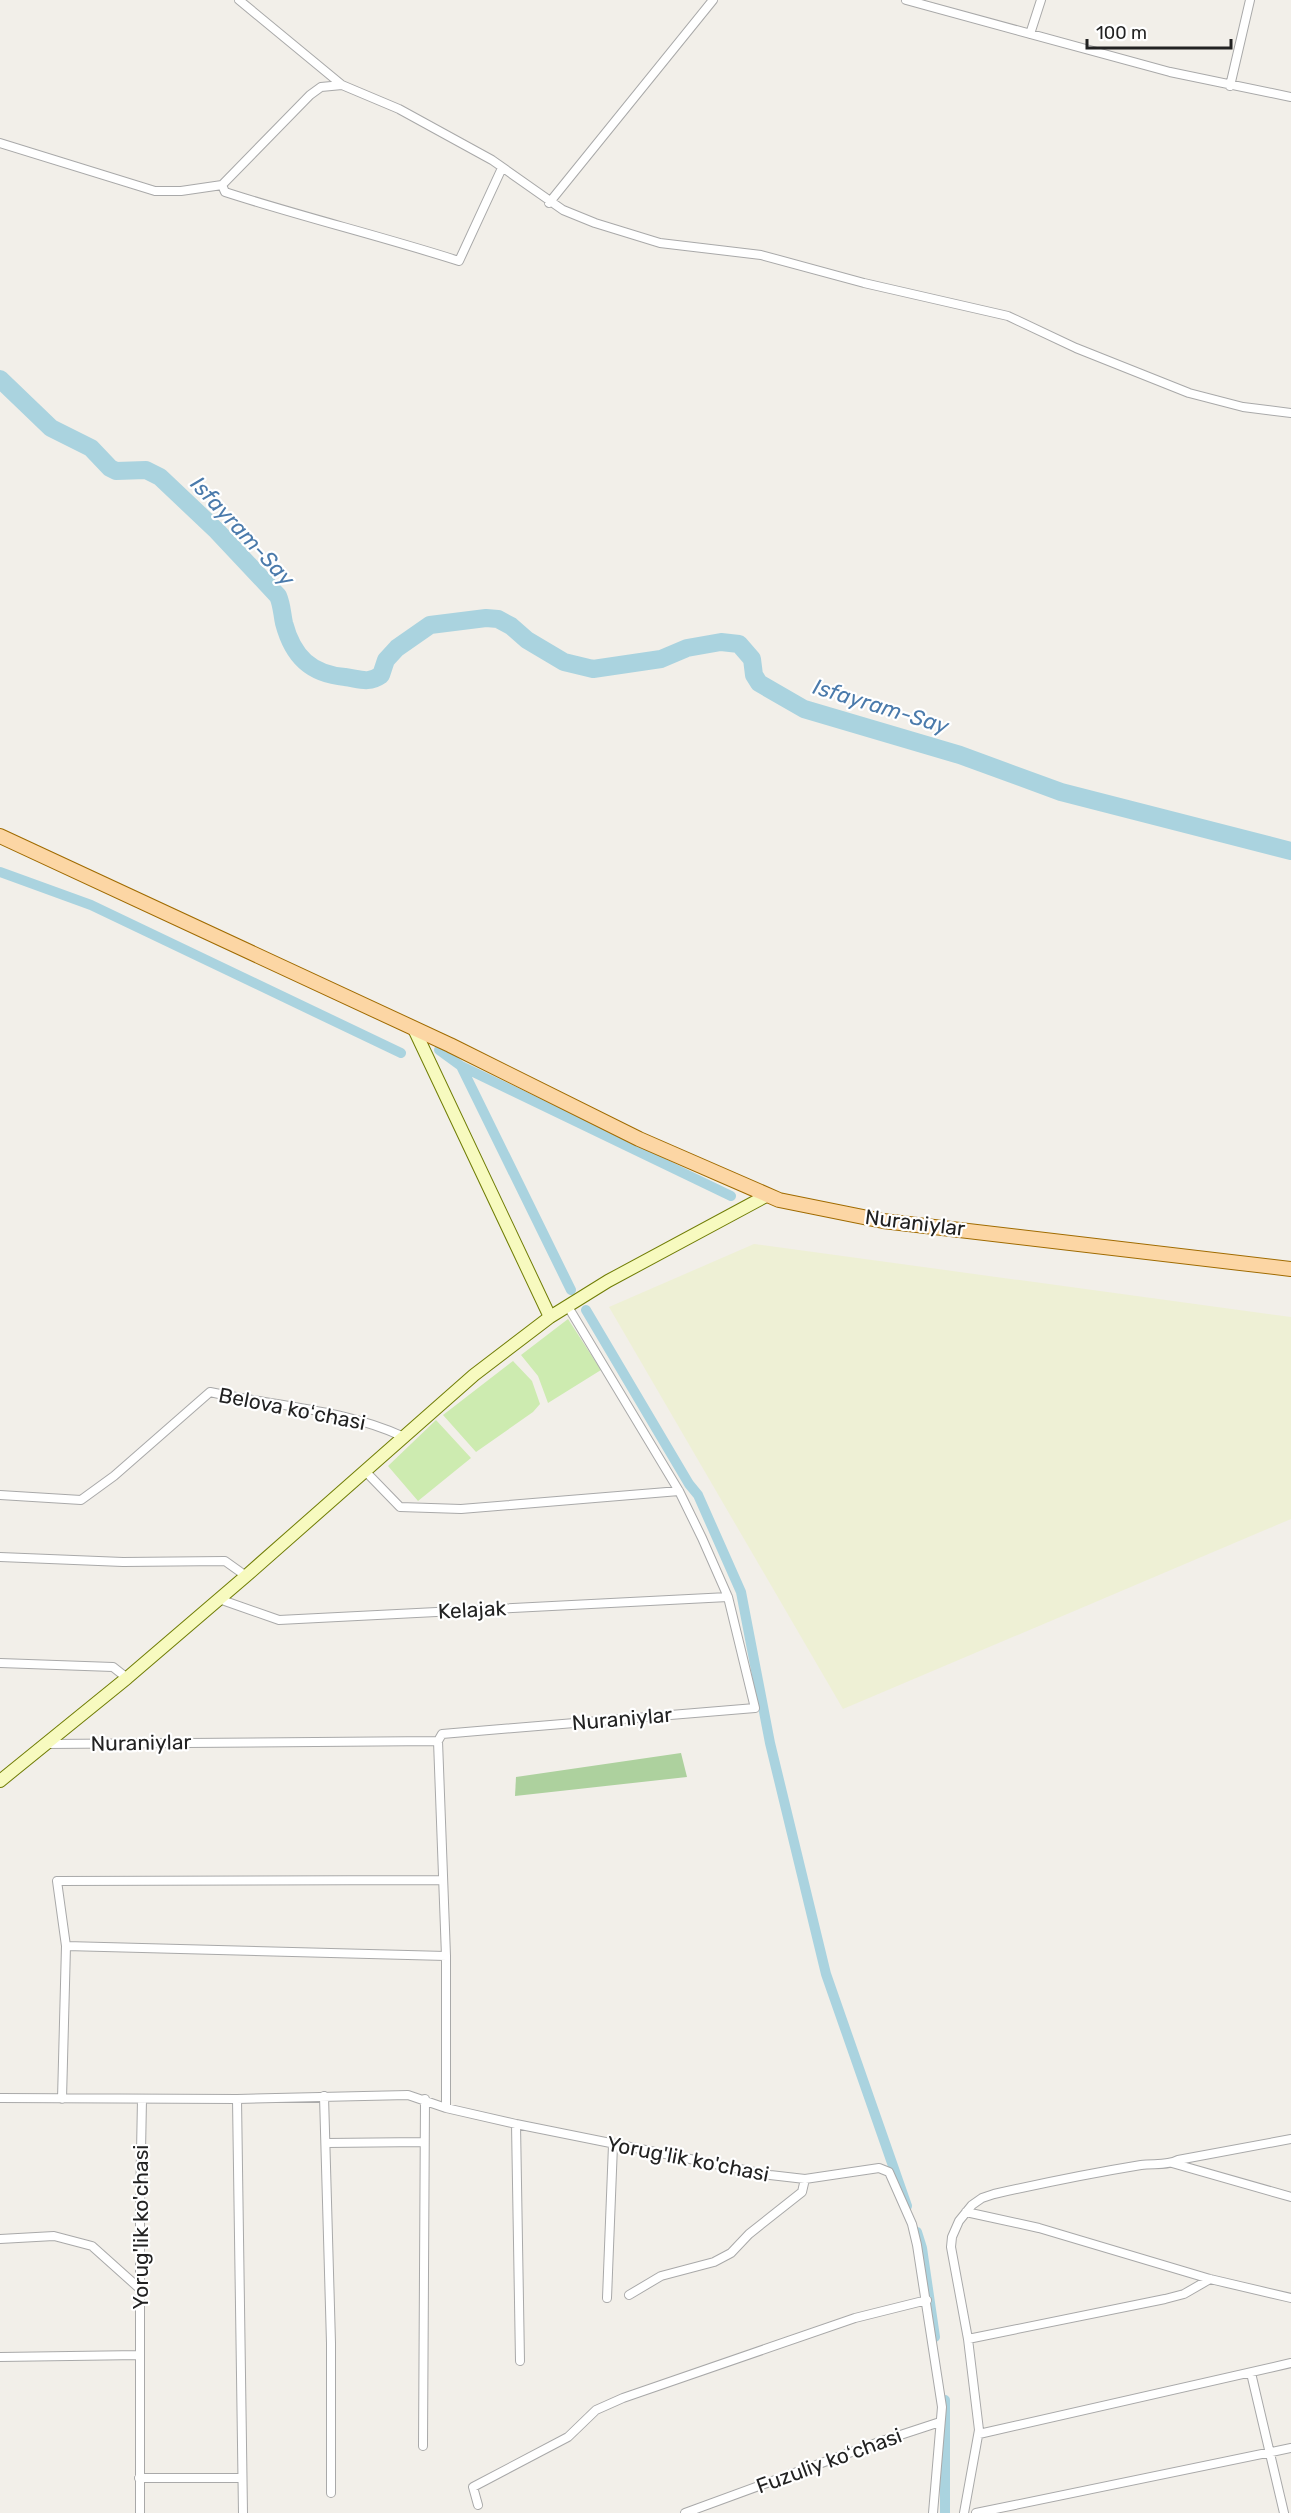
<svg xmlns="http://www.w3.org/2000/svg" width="1291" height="2513" font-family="Rubik,sans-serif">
<rect width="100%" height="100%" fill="#f2efe9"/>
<!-- farmland -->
<path fill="#eef0d5" d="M754 1244 1291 1317V1519L843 1709 609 1307Z"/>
<!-- grass -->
<path fill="#cdebb0" d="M568 1319 601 1370 548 1403 538 1376 521 1355Z
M513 1361 532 1381 540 1404 533 1412 476 1452 443 1415Z
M436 1420 471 1458 418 1501 388 1466Z"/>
<!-- forest -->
<path fill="#add19e" d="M681 1753 687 1777 515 1796 516 1777Z"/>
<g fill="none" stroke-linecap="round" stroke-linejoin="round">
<!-- canal -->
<path stroke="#aad3df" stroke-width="10" d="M0 872 91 905 401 1053
M439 1050 461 1066 731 1196
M461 1066 571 1290
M586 1310 689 1484 698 1495 741 1592 770 1743 826 1974 907 2206
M917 2232 922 2248 935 2337
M945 2400V2513"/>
<!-- river -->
<path stroke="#aad3df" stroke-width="18" d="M0 379 51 428 91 448 110 468 116 471 146 470 160 477 217 531 278 596C282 605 282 614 284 623 293 657 311 674 345 677 360 679 368 684 381 675L386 660 397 648 430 625 486 618 498 619 511 626 527 640 564 662 593 669 661 659 687 648 721 642 739 644 752 659 754 675 759 683 804 709 960 755 1061 792 1291 851"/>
<!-- street casing -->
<g stroke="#a9a9a9" stroke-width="10">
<path id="street" d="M239 0 342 85 399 109 492 160 563 210 595 223 660 243 761 255 864 283 1008 316 1076 348 1189 393 1243 407 1291 413
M906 0 1170 72 1291 97
M1030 34 1041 0
M1230 86 1250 0
M0 143 155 191H181L222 185 310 95 321 87 342 85
M222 185 225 192C302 217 381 236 459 261L502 168
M549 203 713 0
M366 1472 400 1507 461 1509 679 1491
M0 1495 81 1500 114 1476 210 1392C274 1406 343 1409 404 1437
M0 1557 123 1562 225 1561 246 1576
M219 1599 279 1620 728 1597
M0 1663 113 1667 127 1678
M438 1741 446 1956V2108
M46 1744 438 1741 442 1734 755 1708 728 1597 702 1538 679 1491 567 1305
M66 1946 446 1956
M324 2096 331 2343V2493
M0 2098 237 2099 408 2095 446 2108 516 2124 770 2175 805 2179 879 2168 889 2172 912 2224 917 2245 942 2407 933 2513
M62 2099 66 1946 57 1881 443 1880
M237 2099 243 2513
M516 2124 520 2361
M326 2143 424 2142
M1172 2163 1291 2197
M966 2212 1039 2228 1210 2279 1291 2298
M0 2239 54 2236 92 2246 140 2289
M629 2295 661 2276 714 2262 731 2253 749 2234 802 2192 805 2179
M607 2298 613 2145
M968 2339 1165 2299 1184 2294 1210 2279
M0 2357 140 2355
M1251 2373 1284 2513
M979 2434 1291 2363
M423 2446 425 2099
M139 2478H242
M478 2505 473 2487 568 2437 596 2410 623 2398 855 2318 927 2300
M140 2513V2205L142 2099
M685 2513 879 2442 940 2422
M964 2513 979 2430 968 2339 951 2247 952 2237 959 2221 972 2205 982 2198 994 2194C1043 2183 1092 2173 1141 2165 1153 2163 1167 2166 1178 2160L1291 2139
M976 2513 1291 2448"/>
</g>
<!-- secondary casing -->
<g stroke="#707d05" stroke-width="14">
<path id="secondary" d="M414 1029 550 1317
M0 1781 127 1678 246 1576 474 1375 550 1317 608 1281 766 1196"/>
</g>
<!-- primary casing -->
<g stroke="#a06b00" stroke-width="16">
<path id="primary" d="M0 836 450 1045 639 1139 779 1200 883 1221 1291 1269"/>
</g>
<!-- street -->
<use href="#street" stroke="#fff" stroke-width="8"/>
<!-- secondary -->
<use href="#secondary" stroke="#f7fabf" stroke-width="12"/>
<!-- primary -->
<use href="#primary" stroke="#fcd6a4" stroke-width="14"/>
</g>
<g text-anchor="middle" stroke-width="4.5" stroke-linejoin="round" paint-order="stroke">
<!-- street labels -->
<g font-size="21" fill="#222" stroke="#fff">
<text transform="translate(915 1223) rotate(7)" y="7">Nuraniylar</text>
<text transform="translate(292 1409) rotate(11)" y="7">Belova koʻchasi</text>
<text transform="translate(472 1610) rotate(-3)" y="7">Kelajak</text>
<text transform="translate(622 1719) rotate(-5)" y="7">Nuraniylar</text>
<text transform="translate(141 1743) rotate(-1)" y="7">Nuraniylar</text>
<text transform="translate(688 2159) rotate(11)" y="7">Yorug'lik ko'chasi</text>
<text transform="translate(141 2227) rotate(-90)" y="7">Yorug'lik ko'chasi</text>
<text transform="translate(829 2461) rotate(-20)" y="7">Fuzuliy koʻchasi</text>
</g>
<!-- water labels -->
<g font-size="22" font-style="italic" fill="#4a7aab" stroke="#fff">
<text transform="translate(243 531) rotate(47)" y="8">Isfayram-Say</text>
<text transform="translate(881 706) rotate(17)" y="8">Isfayram-Say</text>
</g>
</g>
<!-- scale -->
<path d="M1087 39v9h144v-9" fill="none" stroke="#222222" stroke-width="3"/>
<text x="1096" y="39" font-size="18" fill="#222222" stroke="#ffffff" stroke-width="4.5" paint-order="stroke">100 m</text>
</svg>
